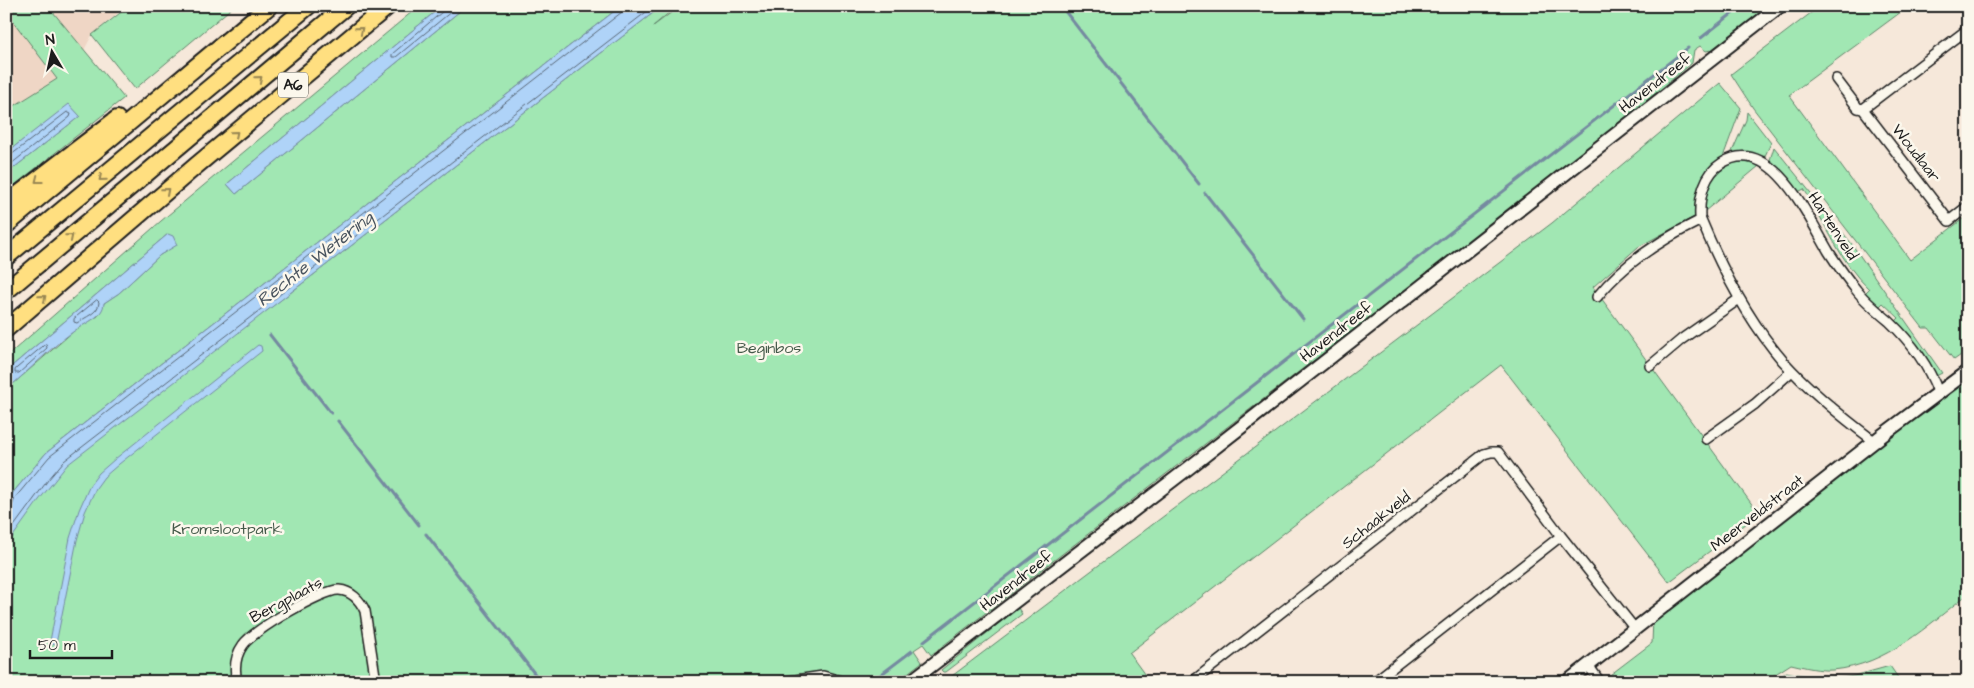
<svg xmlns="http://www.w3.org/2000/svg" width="1974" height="688" viewBox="0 0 1974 688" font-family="'Architects Daughter',sans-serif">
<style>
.built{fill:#efd6c5}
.green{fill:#a1e7b3;stroke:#5e8268}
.water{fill:#afd3f8;stroke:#748aa0}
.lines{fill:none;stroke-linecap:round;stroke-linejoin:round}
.shore{stroke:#576574;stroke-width:1}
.stream{stroke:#748aa0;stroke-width:3}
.street-casing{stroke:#1c1c1c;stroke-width:12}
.secondary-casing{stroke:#1c1c1c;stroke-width:16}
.highway-casing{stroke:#1c1c1c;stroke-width:20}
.street{stroke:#fbf7ec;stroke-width:9}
.secondary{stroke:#fbf7ec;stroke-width:12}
.highway{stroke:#ffdf80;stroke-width:16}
.oneway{stroke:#998753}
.labels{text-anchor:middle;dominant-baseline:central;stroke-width:5;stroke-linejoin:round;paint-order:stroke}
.shield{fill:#fbf7ec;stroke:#5f5e5a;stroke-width:1}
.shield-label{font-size:15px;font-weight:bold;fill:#1c1c1c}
.street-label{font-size:16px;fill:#1c1c1c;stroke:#fbf7ec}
.park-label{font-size:16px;fill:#445949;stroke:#fbf7ec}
.water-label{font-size:18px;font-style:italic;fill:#48535e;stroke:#fbf7ec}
</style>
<rect width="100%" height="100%" fill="#f6e8da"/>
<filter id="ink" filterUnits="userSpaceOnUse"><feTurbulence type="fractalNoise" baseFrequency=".02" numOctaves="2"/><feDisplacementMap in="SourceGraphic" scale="10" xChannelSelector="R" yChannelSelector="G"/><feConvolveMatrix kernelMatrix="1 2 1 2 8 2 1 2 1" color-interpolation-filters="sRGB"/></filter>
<g filter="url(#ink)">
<!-- built -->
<path class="built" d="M6,6H126L92,35L64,89L6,116Z"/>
<!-- green -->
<path class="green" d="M6,6H48L124,98L6,192V174L80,116L69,105L6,153V111L57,79L6,12Z
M129,6H234L135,89L92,35Z
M419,6H442L227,184L236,194L466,6H621L46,453L11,495L6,511V390L75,330L98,316L104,303L119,293L160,255L176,245L168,234L6,371V357L161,221Z
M662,6H677L652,27L680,6H1768L1711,50L1706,51L1700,46L1694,50L1692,63L1596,143L931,655L923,644L914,650L922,662L896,682H6V527L28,488L290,293Z
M1820,6H1909L1789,95L1910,260L1968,215V350L1954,360L1929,328H1923L1753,108L1731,74Z
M1720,83L1741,108L1723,157L1709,171L1700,183L1696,216L1638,247L1593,287L1759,514L1669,582L1501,365L1129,653L1150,682H944L1552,223Z
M1747,112L1771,143L1764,158L1754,154H1731L1746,120Z
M1774,147L1851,243L1942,373L1936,376L1913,339L1896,321L1899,318L1883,303L1880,306L1865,293L1869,289C1840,262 1825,222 1804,189L1798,192L1770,160Z
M1739,161L1757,164L1759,166L1705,211C1698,187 1718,169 1739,161Z
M1968,375V594C1927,626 1887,665 1833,670C1820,671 1804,667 1791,664L1763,682H1608L1606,678L1652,643L1653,619Z
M1018,608L1022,614L946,672H943L941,670Z
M1890,666L1901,682H1775L1786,672L1829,680L1854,676Z"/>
<!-- water -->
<path class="water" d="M442,6H466L236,194L227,184Z
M621,6H662L67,465L39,500L6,546V511L11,495L46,453Z
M69,104L80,116L6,174V153Z
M168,234L173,236L177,245L160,255L119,293L104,303C103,317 87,322 77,329C52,346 30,370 6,390V371Z
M258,345L261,346L262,351L119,464L104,477L96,488L85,512L77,540L56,644L51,645L50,641L70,538L79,510L90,485L99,473L115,459Z"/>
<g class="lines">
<!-- shore -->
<path class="shore" d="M444,6L442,12L392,54V57H396L458,6
M6,156L11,155L67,112L71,114L70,117L6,168
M97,300L99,302C99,313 85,317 77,323L74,322V319Z
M46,344L47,348L19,373H15V370Z
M6,508L12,506L15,498L49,457L622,12L624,6
M6,537L48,480L64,461L654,6"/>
<!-- stream -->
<path class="stream" d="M1061,6L1199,184
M1701,38L1742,6
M1205,193L1303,319
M270,335L331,413
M338,421L419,525
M426,534L541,682
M924,641L1688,48
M871,682L912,651"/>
<!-- street casing -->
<g class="street-casing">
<path id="street" d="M1968,29L1863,109L1949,221L1968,206
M1836,79L1858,108L1863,109
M1597,297C1624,263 1662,239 1701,220
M1650,366L1682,339L1739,299
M1706,439L1755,404L1792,371
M1874,441C1842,417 1810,391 1783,361C1747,319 1721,268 1700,217C1699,197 1704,174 1722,163C1772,132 1810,221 1829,252C1838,266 1848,280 1858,292C1867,303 1878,312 1889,321C1910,341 1928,364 1938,392
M1588,665L1600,682
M237,682C234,669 235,656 243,645C252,631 323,589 339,590C351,591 360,600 365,611L376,682
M782,682L823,676L844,682
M1192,682L1484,454L1491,452H1498L1561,536L1635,629
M1374,682L1561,536"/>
</g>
<!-- secondary casing -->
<g class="secondary-casing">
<path id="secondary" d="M910,682L1190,467L1780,6
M1567,682L1880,437L1968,371"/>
</g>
<!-- highway casing -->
<g class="highway-casing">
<path id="highway" d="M6,204L117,119
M6,225L269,6
M6,257L308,6
M6,291L346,6
M6,329L197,165L388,6"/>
</g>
<!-- street -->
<use href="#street" class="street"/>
<!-- secondary -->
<use href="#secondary" class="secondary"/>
<!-- highway -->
<use href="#highway" class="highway"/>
</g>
<!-- one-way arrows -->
<defs><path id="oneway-chevron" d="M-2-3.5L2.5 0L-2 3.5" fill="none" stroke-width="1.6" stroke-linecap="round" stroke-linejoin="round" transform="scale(1.25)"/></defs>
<g class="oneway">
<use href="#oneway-chevron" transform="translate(360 30) rotate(-40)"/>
<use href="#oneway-chevron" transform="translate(259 79) rotate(-40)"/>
<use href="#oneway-chevron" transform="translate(235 134) rotate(-40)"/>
<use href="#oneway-chevron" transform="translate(102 178) rotate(140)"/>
<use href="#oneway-chevron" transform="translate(38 180) rotate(142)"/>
<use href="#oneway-chevron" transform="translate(166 191) rotate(-41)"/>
<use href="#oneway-chevron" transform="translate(70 237) rotate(-40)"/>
<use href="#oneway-chevron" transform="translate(43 298) rotate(-41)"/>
</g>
</g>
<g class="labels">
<!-- shield labels -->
<rect class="shield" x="278" y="72.5" width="30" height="25" rx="4"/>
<g class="shield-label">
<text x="293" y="85">A6</text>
</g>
<!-- street labels -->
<g class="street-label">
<text transform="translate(1655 83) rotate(-38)">Havendreef</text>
<text transform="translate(1916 153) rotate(52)">Woudlaar</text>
<text transform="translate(1833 226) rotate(57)">Hartenveld</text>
<text transform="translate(1336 332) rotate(-38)">Havendreef</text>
<text transform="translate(1757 513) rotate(-38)">Meerveldstraat</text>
<text transform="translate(1376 520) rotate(-38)">Schaakveld</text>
<text transform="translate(1016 581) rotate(-38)">Havendreef</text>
<text transform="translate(286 600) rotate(-28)">Bergplaats</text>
</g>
<!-- park labels -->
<g class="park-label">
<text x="769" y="348">Beginbos</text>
<text x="227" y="529">Kromslootpark</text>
</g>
<!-- water labels -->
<g class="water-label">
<text transform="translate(315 259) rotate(-38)">Rechte Wetering</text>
</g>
</g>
<!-- margin -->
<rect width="1974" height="688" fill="none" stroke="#fbf7ec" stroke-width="25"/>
<rect x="12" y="12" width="1949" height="663" fill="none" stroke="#1c1c1c" stroke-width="2" filter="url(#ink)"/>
<!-- north arrow -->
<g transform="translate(52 52) rotate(351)" stroke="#fbf7ec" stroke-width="4" paint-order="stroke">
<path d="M0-4L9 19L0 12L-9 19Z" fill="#1c1c1c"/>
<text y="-8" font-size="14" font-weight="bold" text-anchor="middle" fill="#1c1c1c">N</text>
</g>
<!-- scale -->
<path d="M30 650v8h82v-8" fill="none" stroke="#1c1c1c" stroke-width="2.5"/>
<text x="38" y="650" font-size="15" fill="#1c1c1c" stroke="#fbf7ec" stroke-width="4" paint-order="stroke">50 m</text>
</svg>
